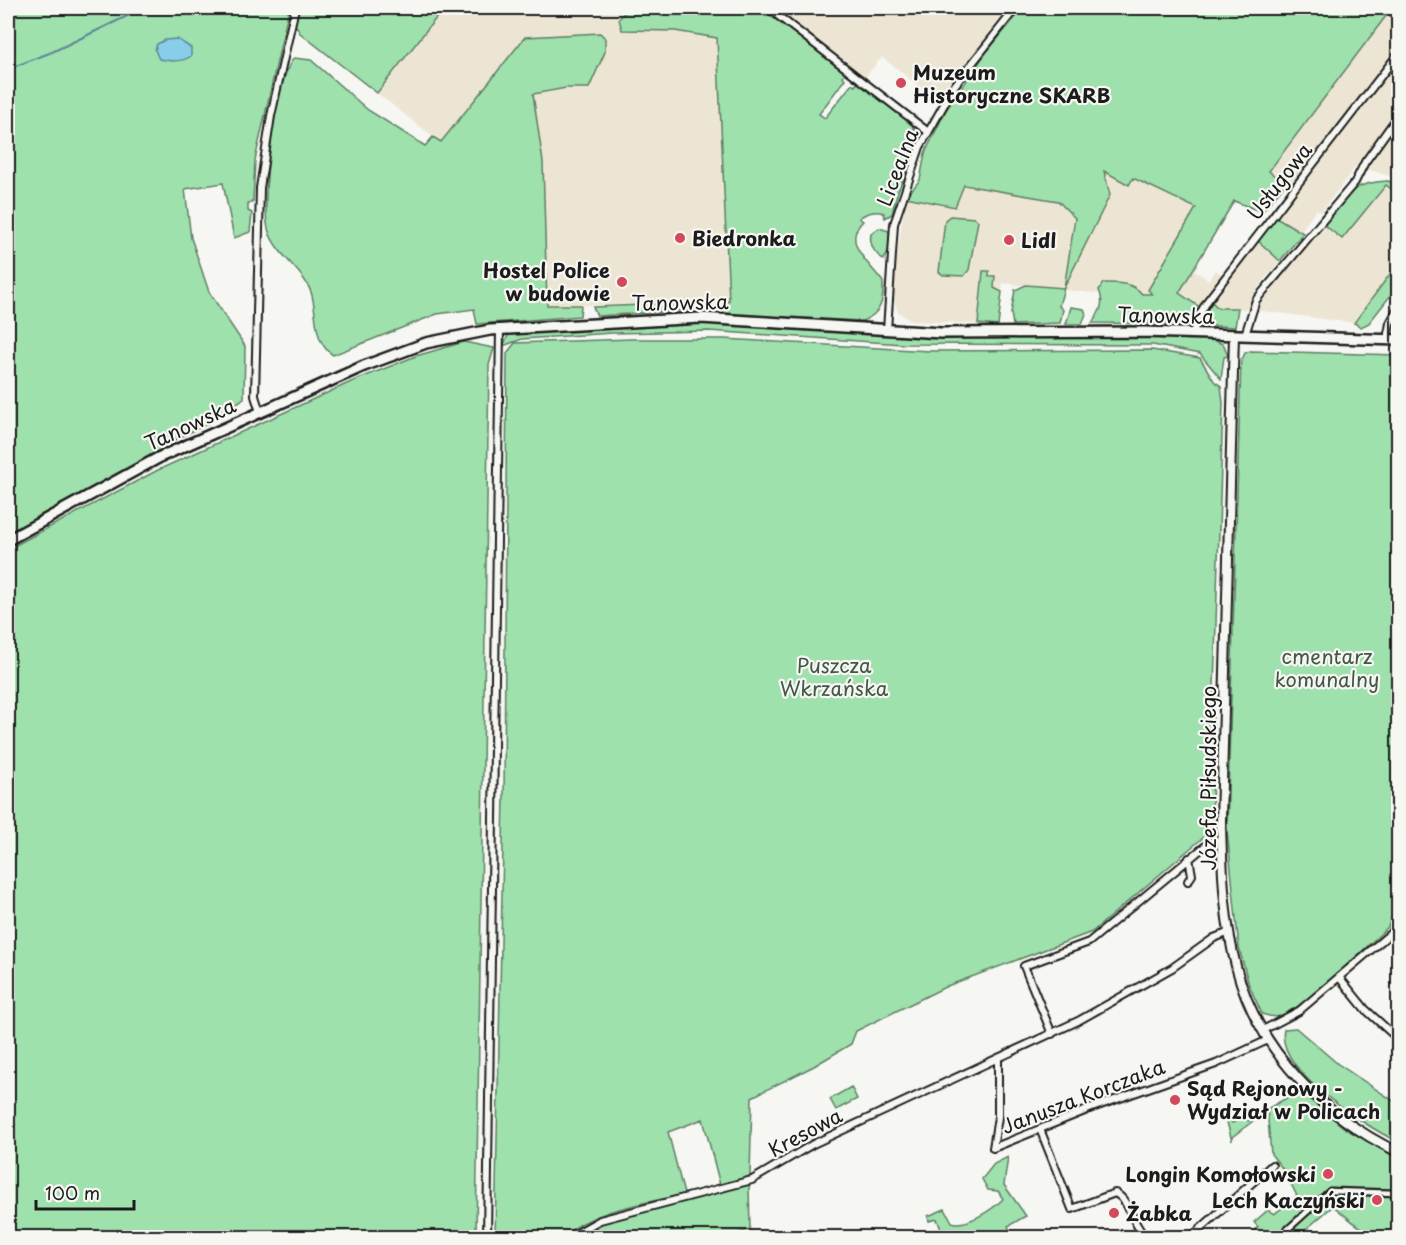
<svg xmlns="http://www.w3.org/2000/svg" width="1406" height="1245" viewBox="0 0 1406 1245" font-family="'Playpen Sans',sans-serif">
<style>
.built{fill:#ede5d4}
.green{fill:#9ee1ac;stroke:#5d7e64;stroke-width:1.5}
.water{fill:#88cee9;stroke:#5d8797;stroke-width:1.5}
.lines{fill:none;stroke-linecap:round;stroke-linejoin:round}
.stream{stroke:#5d8797;stroke-width:2}
.pedestrian-casing{stroke:#1c1c1c;stroke-width:9}
.minor-casing{stroke:#1c1c1c;stroke-width:10}
.tertiary-casing{stroke:#1c1c1c;stroke-width:12}
.secondary-casing{stroke:#1c1c1c;stroke-width:14}
.pedestrian{stroke:#f6f6f2;stroke-width:4.5}
.minor{stroke:#f6f6f2;stroke-width:6}
.tertiary{stroke:#f6f6f2;stroke-width:8}
.secondary{stroke:#f6f6f2;stroke-width:9}
.poi-dot{fill:#d1495b;stroke:#f6f6f2;stroke-width:2}
.labels{text-anchor:middle;dominant-baseline:central;stroke-width:4.5;stroke-linejoin:round;paint-order:stroke}
.poi-label{font-size:20px;font-weight:bold;fill:#1c1c1c;stroke:#f6f6f2;text-anchor:start}
.street-label{font-size:20px;fill:#1c1c1c;stroke:#f6f6f2}
.park-label{font-size:20px;fill:#435747;stroke:#f6f6f2}
</style>
<rect width="100%" height="100%" fill="#f6f6f2"/>
<filter id="ink" filterUnits="userSpaceOnUse"><feTurbulence type="fractalNoise" baseFrequency=".0167" numOctaves="2"/><feDisplacementMap in="SourceGraphic" scale="12" xChannelSelector="R" yChannelSelector="G"/><feConvolveMatrix kernelMatrix="1 2 1 2 8 2 1 2 1" color-interpolation-filters="sRGB"/></filter>
<g filter="url(#ink)">
<!-- built -->
<path class="built" d="M444,8H628L619,19L717,38L729,302L547,306L543,162L533,94L514,50L441,143L377,93Z
M764,8H1008L938,101L882,57L861,82Z
M1390,12L1398,17V46L1291,188L1269,171Z
M1398,61V112L1321,212L1316,210L1300,232L1276,217Z
M1398,124V179L1365,168Z
M1103,170L1134,176L1196,208L1148,299L1003,283L1002,290L981,289L978,324L912,321L898,312L894,300L895,267L906,197L955,207L964,185L1058,201L1075,218L1065,285L1110,195Z
M1386,185L1398,194V263L1354,323L1255,310L1322,223L1342,239Z
M1257,240L1280,261L1257,289L1247,309L1218,308L1212,302Z
M1194,270L1208,280L1216,270L1224,276L1201,308L1179,293Z"/>
<!-- green -->
<path class="green" d="M8,8H289L255,160L253,201L248,204V211L252,213L250,232L234,238L223,183L185,189L191,238L209,292L245,346L244,398L207,424L164,445L165,449L8,534Z
M299,8H444L377,93L300,33L295,24Z
M628,8H764L847,71L843,76L845,79L819,114L825,118L852,84L855,86L859,81L907,116L918,136L917,146L898,191L892,214L885,218L884,213C875,210 866,213 859,218L863,221C840,243 871,264 883,282C884,301 881,314 862,321L717,314V304L729,301L717,38L675,31L622,30L619,19Z
M1023,8H1398V17L1389,12L1269,171L1285,184L1262,212L1234,201L1179,293L1201,308L1191,322L1187,320L1185,324L1092,323C1100,312 1105,304 1099,290L1103,283C1116,283 1133,282 1142,294H1152L1148,290L1196,208L1133,178L1129,185L1104,171L1110,195L1064,288L1059,306L1063,310L1060,323L1013,325L1011,313L1015,290L1026,285L1064,288L1075,218L1058,201L964,185L955,207L906,197L920,180L925,153L946,110L985,54Z
M600,33L605,38V52L589,88H566L533,94L543,162L547,305H581L580,316L477,324L474,309L437,314L333,355C312,342 318,313 311,292C303,270 277,255 269,232C259,204 275,80 294,58L311,60L368,110L425,146L433,137L441,142L525,37Z
M1388,181L1398,185V194L1386,185L1342,239L1322,223C1347,197 1350,182 1388,181Z
M950,216L975,218L978,221L969,270L964,276L943,275L939,272L945,220Z
M1276,217L1303,233L1280,261L1257,240Z
M879,228L889,231V249L884,260C875,254 869,245 871,234Z
M1398,263V286L1369,323L1361,327L1354,323Z
M983,271H989V276H995L994,288L1002,292L998,326L978,324Z
M1212,302L1218,308H1238L1235,327L1200,325L1201,317Z
M693,303L692,310L597,316L593,307Z
M1071,307L1084,309L1086,314L1082,324H1066Z
M679,321L1210,338L1224,345L1228,356L1224,357L1221,379L1200,354L1153,345L903,344L709,331L612,333L522,339L503,346L510,332Z
M632,339H724L929,351L1152,350L1200,358L1214,381L1221,386L1223,403L1213,718L1212,830L1092,932L947,986L856,1031L851,1044L814,1066L752,1097L750,1176L720,1185L703,1119L668,1132L684,1194C643,1204 594,1209 562,1237H495L504,796L507,353L515,343Z
M464,342L494,348L489,365L476,1237H8V549L158,470L351,382L416,356Z
M1250,351L1398,355V909L1393,913L1388,927C1367,946 1304,1008 1281,1016C1274,1018 1269,1016 1262,1014L1249,985L1239,948L1227,830L1241,362L1245,353Z
M1296,1028L1338,1064L1398,1104V1142C1366,1126 1275,1071 1284,1029Z
M851,1087L857,1099L836,1110L830,1099Z
M1299,1091L1346,1129L1398,1157V1232C1373,1245 1353,1221 1333,1206L1297,1237H1259L1252,1232L1258,1227L1254,1222L1268,1210L1274,1214L1297,1196L1285,1172L1271,1154L1267,1109Z
M1260,1111L1261,1115L1232,1137V1141L1227,1122L1230,1119L1232,1123L1246,1117L1248,1121L1251,1119L1250,1115Z
M1008,1157L1004,1185L1026,1216L1008,1226L1013,1237H944L937,1219L929,1221L928,1216L945,1209L952,1222C967,1227 993,1209 1003,1199L998,1191L988,1190L982,1179L994,1164Z
M749,1184L750,1230L717,1238H574L602,1223Z"/>
<!-- water -->
<path class="water" d="M177,39L191,48V56C181,63 170,61 159,59L155,50L157,44L165,40Z"/>
<g class="lines">
<!-- stream -->
<path class="stream" d="M8,69L52,52L144,8"/>
<!-- pedestrian casing -->
<g class="pedestrian-casing">
<path id="pedestrian" d="M1278,1238L1330,1191L1398,1193"/>
</g>
<!-- minor casing -->
<g class="minor-casing">
<path id="minor" d="M768,8L927,131
M887,330L894,224L920,147L955,85L1016,8
M1193,333L1198,317L1208,300L1398,54
M1245,335L1256,300L1355,182L1365,162L1398,116
M1387,340L1390,323L1398,308
M260,412L255,396L260,188L271,116L295,8
M1188,881L1192,875L1189,858
M1339,977L1365,1009L1398,1039
M1263,1030L1299,1011L1398,927
M1052,1034L1024,966L1089,942L1210,842L1222,840
M1040,1129L1072,1209L1115,1193C1131,1201 1132,1226 1147,1238
M993,1148L1092,1108L1216,1064L1268,1040
M993,1148L998,1117V1058
M487,1238L500,329
M568,1238L600,1220L752,1180L813,1144L1078,1021L1172,968L1214,938L1230,932
M1190,1238L1272,1165"/>
</g>
<!-- tertiary casing -->
<g class="tertiary-casing">
<path id="tertiary" d="M1234,335L1221,821C1222,870 1224,922 1237,970C1259,1051 1324,1117 1398,1152"/>
</g>
<!-- secondary casing -->
<g class="secondary-casing">
<path id="secondary" d="M8,540L160,457L364,366L426,343L490,330L701,318L941,333L1144,332L1398,340"/>
</g>
<!-- pedestrian -->
<use href="#pedestrian" class="pedestrian"/>
<!-- minor -->
<use href="#minor" class="minor"/>
<!-- tertiary -->
<use href="#tertiary" class="tertiary"/>
<!-- secondary -->
<use href="#secondary" class="secondary"/>
</g>
</g>
<!-- markers -->
<g class="poi-dot">
<circle cx="901" cy="83" r="6"/>
<circle cx="680" cy="238" r="6"/>
<circle cx="1009" cy="240" r="6"/>
<circle cx="622" cy="282" r="6"/>
<circle cx="1175" cy="1100" r="6"/>
<circle cx="1328" cy="1174" r="6"/>
<circle cx="1377" cy="1200" r="6"/>
<circle cx="1114" cy="1213" r="6"/>
</g>
<g class="labels">
<!-- poi labels -->
<g class="poi-label">
<text x="913" y="72">Muzeum<tspan x="913" dy="23">Historyczne SKARB</tspan></text>
<text x="692" y="238">Biedronka</text>
<text x="1021" y="240">Lidl</text>
<text x="610" y="270" text-anchor="end">Hostel Police<tspan x="610" dy="23">w budowie</tspan></text>
<text x="1187" y="1088">Sąd Rejonowy -<tspan x="1187" dy="23">Wydział w Policach</tspan></text>
<text x="1316" y="1174" text-anchor="end">Longin Komołowski</text>
<text x="1365" y="1200" text-anchor="end">Lech Kaczyński</text>
<text x="1126" y="1213">Żabka</text>
</g>
<!-- street labels -->
<g class="street-label">
<text transform="translate(897 167) rotate(-69)">Licealna</text>
<text transform="translate(1279 181) rotate(-52)">Usługowa</text>
<text transform="translate(680 302) rotate(-1)">Tanowska</text>
<text transform="translate(1166 315) rotate(1)">Tanowska</text>
<text transform="translate(190 424) rotate(-25)">Tanowska</text>
<text transform="translate(1208 778) rotate(-90)">Józefa Piłsudskiego</text>
<text transform="translate(1083 1096) rotate(-21)">Janusza Korczaka</text>
<text transform="translate(805 1132) rotate(-28)">Kresowa</text>
</g>
<!-- park labels -->
<g class="park-label">
<text x="1327" y="656">cmentarz<tspan x="1327" dy="23">komunalny</tspan></text>
<text x="834" y="665">Puszcza<tspan x="834" dy="23">Wkrzańska</tspan></text>
</g>
</g>
<!-- margin -->
<rect width="1406" height="1245" fill="none" stroke="#f6f6f2" stroke-width="30"/>
<rect x="15" y="15" width="1376" height="1215" fill="none" stroke="#1c1c1c" stroke-width="2" filter="url(#ink)"/>
<!-- scale -->
<path d="M36 1200v9h98v-9" fill="none" stroke="#1c1c1c" stroke-width="3"/>
<text x="45" y="1200" font-size="18" fill="#1c1c1c" stroke="#f6f6f2" stroke-width="4.5" paint-order="stroke">100 m</text>
</svg>
